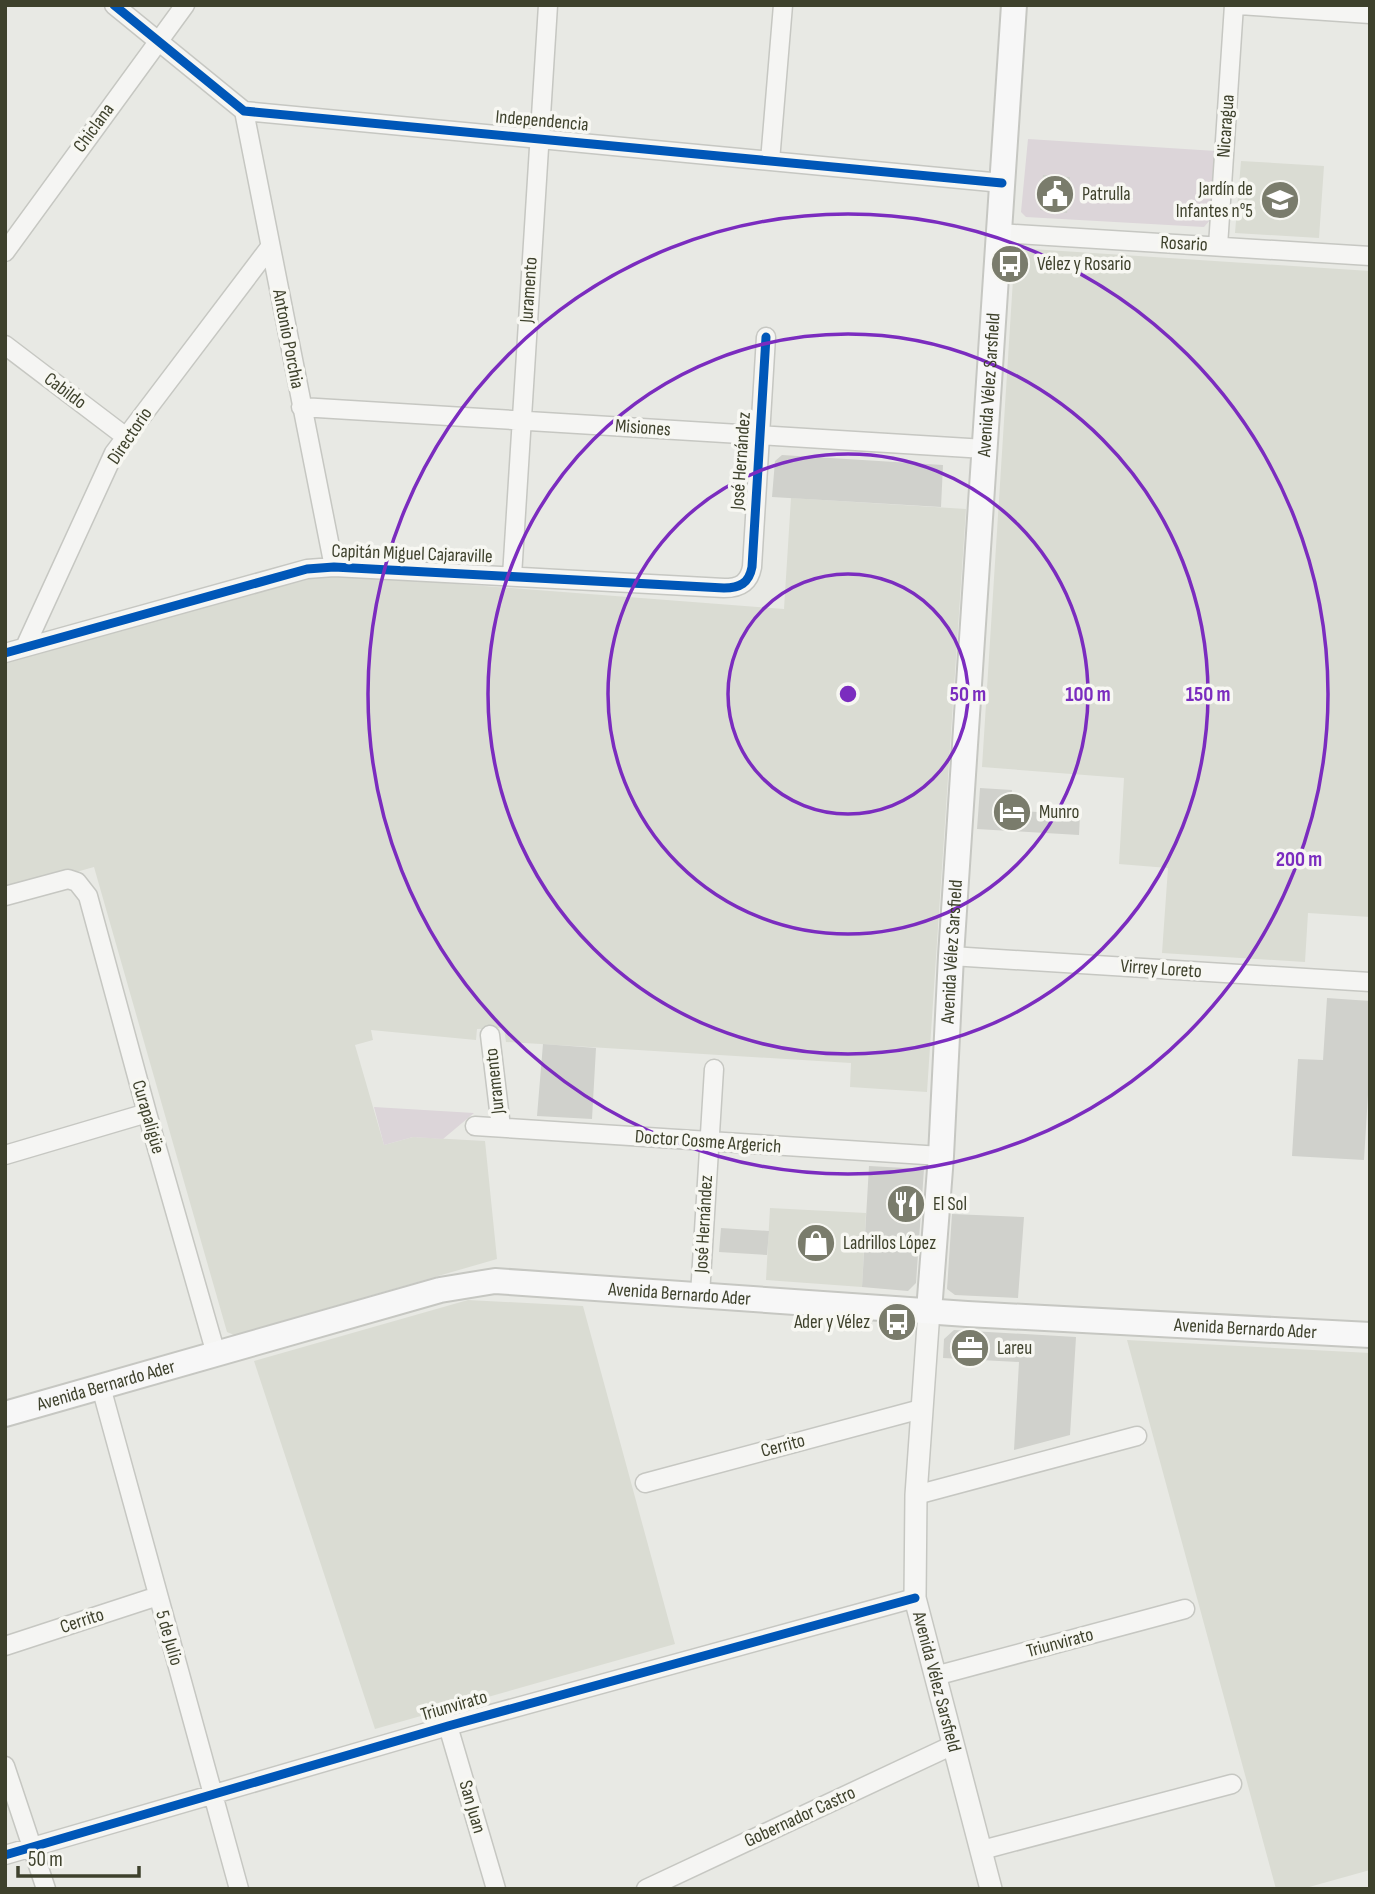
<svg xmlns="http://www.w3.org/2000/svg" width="1375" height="1894" viewBox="0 0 1375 1894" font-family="'Sofia Sans Condensed',sans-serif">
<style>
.built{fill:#dadcd3}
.green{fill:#dcd5d9}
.building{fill:#d0d1cc}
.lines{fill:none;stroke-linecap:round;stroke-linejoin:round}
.minor-casing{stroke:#c6c7c2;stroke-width:21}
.tertiary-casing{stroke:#c6c7c2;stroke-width:24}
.secondary-casing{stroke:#c6c7c2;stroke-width:28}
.minor{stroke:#f5f5f3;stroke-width:18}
.tertiary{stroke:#f5f5f3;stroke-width:21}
.secondary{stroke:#f7f7f7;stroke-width:24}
.cycleway-casing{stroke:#f7f7f2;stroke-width:13}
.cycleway{stroke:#0057b8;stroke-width:9}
.ring{fill:none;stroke:#7b2cbf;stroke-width:3.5}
.labels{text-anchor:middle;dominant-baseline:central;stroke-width:7;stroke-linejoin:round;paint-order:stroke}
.street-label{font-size:19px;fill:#3e412c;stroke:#f7f7f2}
.poi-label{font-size:19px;fill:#3e412c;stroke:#f7f7f2;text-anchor:start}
.centre{fill:#7b2cbf;stroke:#f7f7f2;stroke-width:3.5}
.ring-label{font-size:21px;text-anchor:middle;font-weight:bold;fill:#7b2cbf;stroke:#f7f7f2;stroke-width:7;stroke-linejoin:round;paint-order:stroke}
</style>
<rect width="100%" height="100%" fill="#e8e9e4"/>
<!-- built -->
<path class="built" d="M1241,161L1324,166L1319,238L1235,233Z
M1015,248L1370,271V917L1308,913L1305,962L1162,953L1168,868L1119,864L1124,778L982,767Z
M791,498L966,509L927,1092L850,1087L851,1063L506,1042L504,1028L477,1029L476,1040L371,1030L373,1040L355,1045L384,1145L413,1137L485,1141L497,1259L234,1335L227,1332L94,867L5,892V658L328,566V574L784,609Z
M770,1208L866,1213L862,1287L766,1280Z
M468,1300L583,1306L675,1644L375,1729L254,1361Z
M1127,1340L1370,1353V1870L1302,1889H1276Z"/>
<!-- green -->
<path class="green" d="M1028,139L1216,151L1211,219L1204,227L1026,217L1021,212Z
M374,1107L474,1113L443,1139L413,1137L384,1145Z"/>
<!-- building -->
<path class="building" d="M1043,175L1070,177L1067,213L1040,210Z
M782,455L943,465L941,507L772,497L775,461Z
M980,788L1012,790L1010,810L1080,815L1079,835L977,829Z
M1327,998L1370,1001V1062L1364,1160L1292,1156L1298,1059L1323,1060Z
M543,1044L596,1048L592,1119L537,1116Z
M869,1166L924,1169L916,1283L908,1291L862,1287Z
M952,1214L1024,1217L1018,1298L955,1295L947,1289Z
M721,1228L769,1231L767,1255L719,1252Z
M954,1330L1076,1337L1070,1435L1014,1450L1019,1362L943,1358L944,1339Z"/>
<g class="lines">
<!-- minor casing -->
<g class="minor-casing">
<path id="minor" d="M114,5L244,111L1002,183
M1239,5L1370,14
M244,111L334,567
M770,161L783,5
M999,233L1370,256
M1218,246L1234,5
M5,252L185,5
M5,345L126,437
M301,407L985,449
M512,576L548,5
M25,647L114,453L270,247
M5,653L307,569L334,567L724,588C740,588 749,583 752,567L766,337
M5,896L68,879L77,882L88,896L147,1113L216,1354
M951,956L1370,982
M490,1035L501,1127
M475,1126L941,1156
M5,1155L147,1113
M700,1295L714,1069
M101,1387L239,1889
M645,1483L921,1409
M916,1495L1137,1436
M5,1646L158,1596
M935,1676L1185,1609
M448,1726L496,1889
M5,1766L46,1889
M982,1850L1232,1784
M5,1855L448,1726L915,1598
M646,1889L953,1745"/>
</g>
<!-- tertiary casing -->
<g class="tertiary-casing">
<g id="tertiary">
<path id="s1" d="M929,1311L916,1495L915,1598L991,1889"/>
</g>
</g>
<!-- secondary casing -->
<g class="secondary-casing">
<g id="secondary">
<path id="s2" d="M929,1311L941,1156L951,956L1014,5"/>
<path id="s3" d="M5,1414L440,1290L495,1281L967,1314L1370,1335"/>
</g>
</g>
<!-- minor -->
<use href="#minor" class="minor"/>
<!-- tertiary -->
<use href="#tertiary" class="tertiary"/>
<!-- secondary -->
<use href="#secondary" class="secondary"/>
<!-- cycleway casing -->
<g class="cycleway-casing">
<path id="cycleway" d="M114,5L244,111L1002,183
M5,653L307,569L334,567L724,588C740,588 749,583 752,567L766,337
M5,1855L448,1726L915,1598"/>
</g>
<!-- cycleway -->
<use href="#cycleway" class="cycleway"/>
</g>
<!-- distance rings -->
<g class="ring">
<circle cx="848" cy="694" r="120"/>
<circle cx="848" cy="694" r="240"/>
<circle cx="848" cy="694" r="360"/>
<circle cx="848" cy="694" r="480"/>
</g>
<!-- icons -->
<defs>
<g id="civic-disc" transform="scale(2.0125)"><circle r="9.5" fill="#7a7c6c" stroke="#f7f7f2"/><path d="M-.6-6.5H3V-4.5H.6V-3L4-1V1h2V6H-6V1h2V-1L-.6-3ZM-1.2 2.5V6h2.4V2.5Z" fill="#fff"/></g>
<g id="school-disc" transform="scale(2.0125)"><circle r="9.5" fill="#7a7c6c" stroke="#f7f7f2"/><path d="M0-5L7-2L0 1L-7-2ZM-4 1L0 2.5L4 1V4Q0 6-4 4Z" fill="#fff"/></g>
<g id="bus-disc" transform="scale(2.0125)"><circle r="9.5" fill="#7a7c6c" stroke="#f7f7f2"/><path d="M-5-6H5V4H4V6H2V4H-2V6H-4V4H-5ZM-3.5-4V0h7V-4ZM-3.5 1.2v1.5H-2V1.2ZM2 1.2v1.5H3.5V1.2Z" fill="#fff"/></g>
<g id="hotel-disc" transform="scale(2.0125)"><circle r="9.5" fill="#7a7c6c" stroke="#f7f7f2"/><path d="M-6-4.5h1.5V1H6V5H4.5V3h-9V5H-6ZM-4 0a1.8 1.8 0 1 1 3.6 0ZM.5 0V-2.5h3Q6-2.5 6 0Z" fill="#fff"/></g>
<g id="restaurant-disc" transform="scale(2.0125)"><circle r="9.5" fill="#7a7c6c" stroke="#f7f7f2"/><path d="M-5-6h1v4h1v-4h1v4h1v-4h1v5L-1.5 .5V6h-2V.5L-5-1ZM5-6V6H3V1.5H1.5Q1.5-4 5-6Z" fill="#fff"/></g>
<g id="shop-disc" transform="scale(2.0125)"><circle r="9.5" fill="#7a7c6c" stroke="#f7f7f2"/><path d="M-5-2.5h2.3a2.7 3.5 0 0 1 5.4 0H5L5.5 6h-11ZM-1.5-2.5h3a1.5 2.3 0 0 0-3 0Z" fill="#fff"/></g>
<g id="office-disc" transform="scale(2.0125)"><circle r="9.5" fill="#7a7c6c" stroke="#f7f7f2"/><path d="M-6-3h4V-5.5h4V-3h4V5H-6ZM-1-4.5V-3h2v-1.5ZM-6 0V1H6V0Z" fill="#fff"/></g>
</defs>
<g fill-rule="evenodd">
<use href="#civic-disc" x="1055" y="194"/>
<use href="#school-disc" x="1280" y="200"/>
<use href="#bus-disc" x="1010" y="264"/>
<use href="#hotel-disc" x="1012" y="812"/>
<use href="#restaurant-disc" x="906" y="1204"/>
<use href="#shop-disc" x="816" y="1243"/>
<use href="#bus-disc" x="897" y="1322"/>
<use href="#office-disc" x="970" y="1348"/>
</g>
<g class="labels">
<!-- street labels -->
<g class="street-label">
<text transform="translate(542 121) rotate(5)">Independencia</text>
<text transform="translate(1226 126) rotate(-86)">Nicaragua</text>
<text transform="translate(94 128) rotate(-54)">Chiclana</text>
<text transform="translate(1184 244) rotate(3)">Rosario</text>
<text transform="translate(529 290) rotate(-86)">Juramento</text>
<text transform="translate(288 339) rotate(79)">Antonio Porchia</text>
<text stroke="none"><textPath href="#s2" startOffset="928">Avenida Vélez Sarsfield</textPath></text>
<text transform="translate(65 391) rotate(37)">Cabildo</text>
<text transform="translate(643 428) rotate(4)">Misiones</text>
<text transform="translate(130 436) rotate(-56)">Directorio</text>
<text transform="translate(741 461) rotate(-86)">José Hernández</text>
<text transform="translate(412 554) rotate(2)">Capitán Miguel Cajaraville</text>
<text stroke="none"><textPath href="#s2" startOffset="360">Avenida Vélez Sarsfield</textPath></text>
<text transform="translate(1161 969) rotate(4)">Virrey Loreto</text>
<text transform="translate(495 1081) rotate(-96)">Juramento</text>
<text transform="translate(148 1117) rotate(74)">Curapaligüe</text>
<text transform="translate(708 1142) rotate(4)">Doctor Cosme Argerich</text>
<text transform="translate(704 1224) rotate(-87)">José Hernández</text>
<text stroke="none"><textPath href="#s3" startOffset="693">Avenida Bernardo Ader</textPath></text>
<text stroke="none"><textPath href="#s3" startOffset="1260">Avenida Bernardo Ader</textPath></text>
<text stroke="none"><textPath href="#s3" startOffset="105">Avenida Bernardo Ader</textPath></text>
<text transform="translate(783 1446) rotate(-15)">Cerrito</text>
<text transform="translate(82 1621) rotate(-18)">Cerrito</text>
<text transform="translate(169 1638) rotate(74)">5 de Julio</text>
<text transform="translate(1060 1643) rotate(-15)">Triunvirato</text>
<text stroke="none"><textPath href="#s1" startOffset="374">Avenida Vélez Sarsfield</textPath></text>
<text transform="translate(454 1706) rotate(-16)">Triunvirato</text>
<text transform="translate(472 1807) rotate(74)">San Juan</text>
<text transform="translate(800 1817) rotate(-25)">Gobernador Castro</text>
</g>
<!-- poi labels -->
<g class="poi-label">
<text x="1253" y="189" text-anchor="end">Jardín de<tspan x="1253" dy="22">Infantes n°5</tspan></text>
<text x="1082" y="194">Patrulla</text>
<text x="1037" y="264">Vélez y Rosario</text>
<text x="1039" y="812">Munro</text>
<text x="933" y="1204">El Sol</text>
<text x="843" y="1243">Ladrillos López</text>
<text x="870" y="1322" text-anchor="end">Ader y Vélez</text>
<text x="997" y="1348">Lareu</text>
</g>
</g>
<circle cx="848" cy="694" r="10" class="centre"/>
<g class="ring-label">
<text x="968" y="701">50 m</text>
<text x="1088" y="701">100 m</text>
<text x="1208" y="701">150 m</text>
<text x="1299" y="866">200 m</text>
</g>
<!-- border -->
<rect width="1375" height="1894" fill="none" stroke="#3e412c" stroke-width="14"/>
<!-- scale -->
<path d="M18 1866v10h121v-10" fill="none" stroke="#3e412c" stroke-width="3.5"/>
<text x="28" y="1866" font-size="21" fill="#3e412c" stroke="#f7f7f2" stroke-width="5" paint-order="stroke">50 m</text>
</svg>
